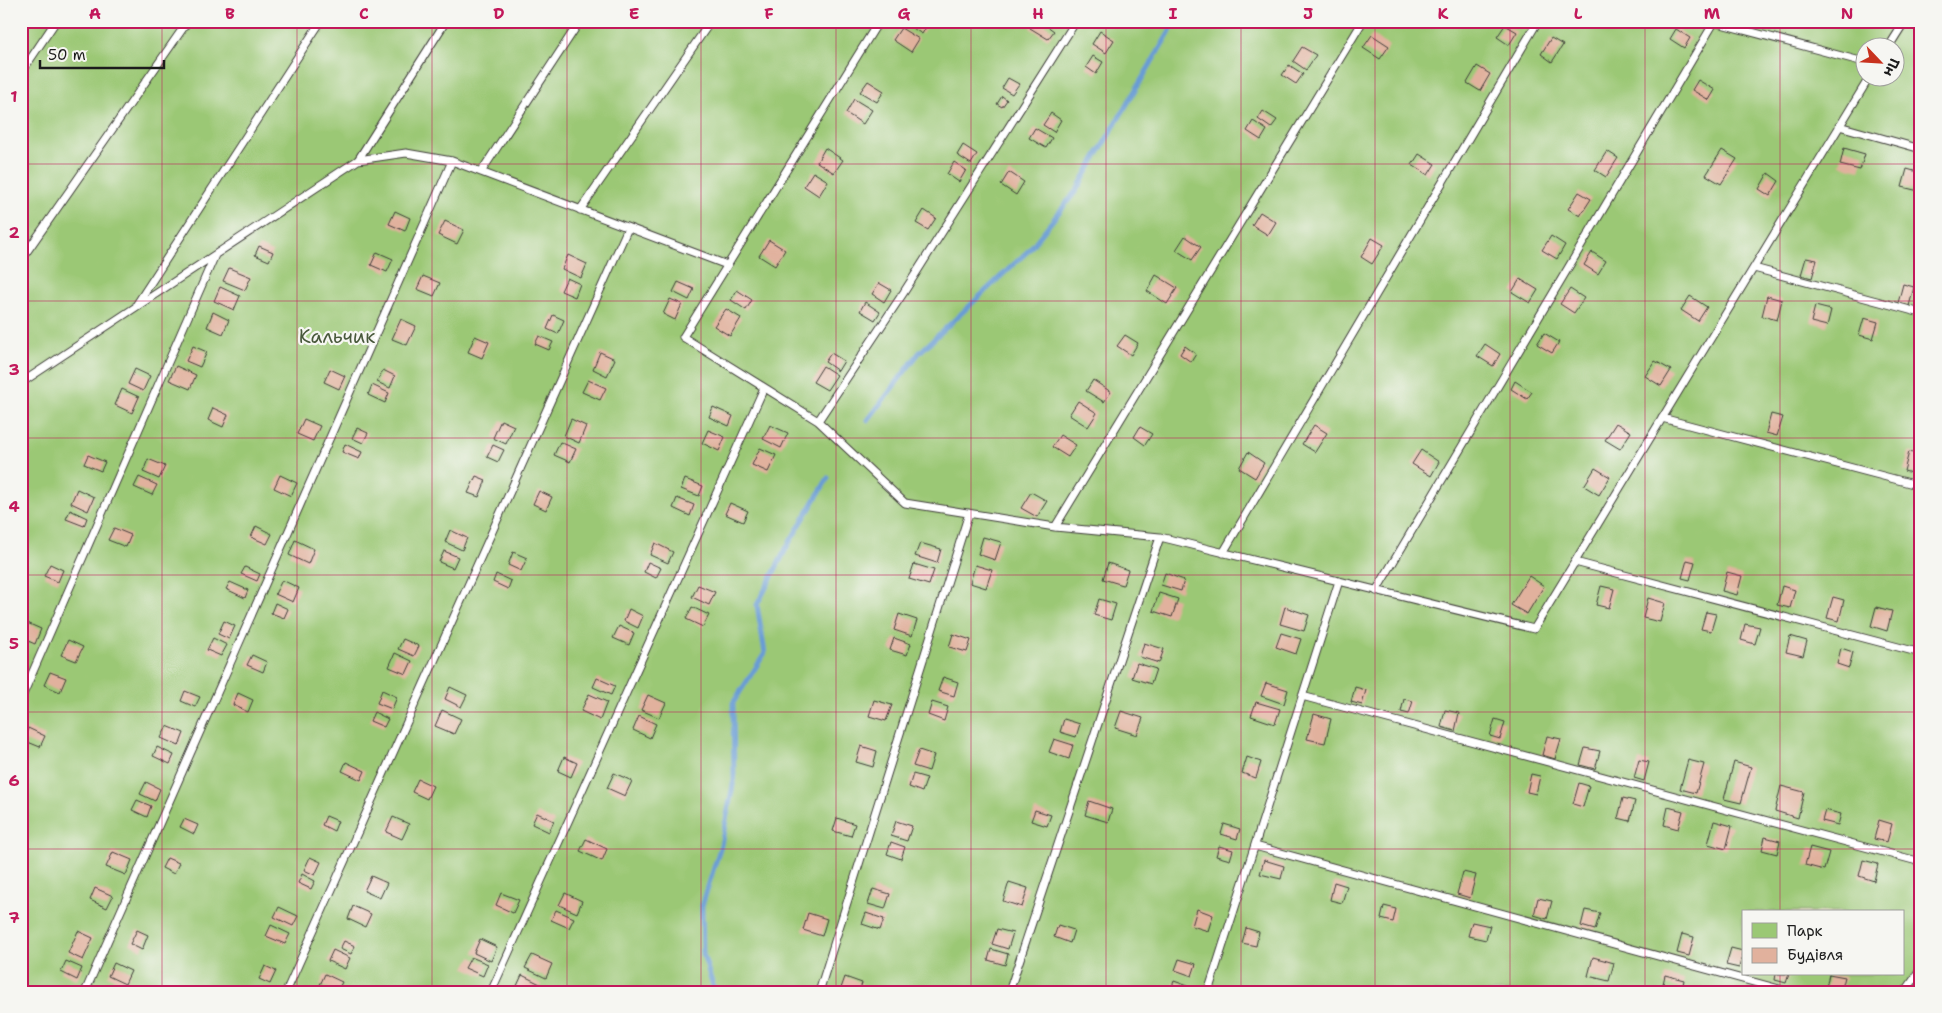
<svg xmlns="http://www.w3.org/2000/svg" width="1942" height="1013" viewBox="0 0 1942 1013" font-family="'Shantell Sans',sans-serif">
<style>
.green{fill:#9bc875;stroke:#5c7248;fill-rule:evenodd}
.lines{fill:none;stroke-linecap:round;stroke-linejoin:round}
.stream{stroke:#699cd4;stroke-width:5}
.building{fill:#e1b19d}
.service-casing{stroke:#3c3a37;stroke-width:9}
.service{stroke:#fff;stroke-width:7}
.grid{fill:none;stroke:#c2185b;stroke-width:1;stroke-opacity:0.55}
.labels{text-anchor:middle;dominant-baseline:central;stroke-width:4.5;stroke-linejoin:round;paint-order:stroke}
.park-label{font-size:19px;fill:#48583b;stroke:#f6f6f2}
.neatline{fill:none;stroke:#c2185b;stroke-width:2}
.grid-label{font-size:16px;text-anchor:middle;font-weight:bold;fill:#c2185b}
</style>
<rect width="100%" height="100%" fill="#f6f6f2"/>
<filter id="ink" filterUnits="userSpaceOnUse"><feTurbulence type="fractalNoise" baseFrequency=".02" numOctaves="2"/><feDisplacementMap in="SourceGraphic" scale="10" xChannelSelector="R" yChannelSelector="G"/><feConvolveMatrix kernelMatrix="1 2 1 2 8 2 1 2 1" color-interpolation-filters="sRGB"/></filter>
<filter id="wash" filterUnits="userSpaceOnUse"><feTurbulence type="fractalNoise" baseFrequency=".0096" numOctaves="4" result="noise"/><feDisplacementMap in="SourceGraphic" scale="20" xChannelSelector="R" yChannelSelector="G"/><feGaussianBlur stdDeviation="1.12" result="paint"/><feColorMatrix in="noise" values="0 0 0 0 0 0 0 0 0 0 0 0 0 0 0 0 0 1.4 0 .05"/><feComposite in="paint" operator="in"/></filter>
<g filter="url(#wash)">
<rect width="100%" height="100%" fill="#f4e6d3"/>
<!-- green -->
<path class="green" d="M21,21H1921V992H21ZM1864,48H1894V78H1864ZM1743,912H1903V974H1743Z"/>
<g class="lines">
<!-- stream -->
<path class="stream" d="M868,420L919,353L1028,251L1076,191L1176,21
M715,992L703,954L702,906L721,845L734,780L733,703L765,653L757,605L788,545L828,478"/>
</g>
<g id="blocks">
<!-- building -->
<path class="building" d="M911,21H923L928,24L922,34L908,25Z
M1035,21H1040L1054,31L1048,39L1030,28Z
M1505,25L1517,32L1509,45L1497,37Z
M901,28L919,39L911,52L893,40Z
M1676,29L1690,38L1684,48L1670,39Z
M1100,31L1114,40L1106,53L1092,44Z
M1372,35L1389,46L1380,59L1363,48Z
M1551,38L1563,45L1552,62L1541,54Z
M1302,47L1316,55L1306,70L1293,61Z
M1093,56L1103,62L1096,74L1086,67Z
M1289,65L1303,74L1296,84L1282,75Z
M1477,66L1490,74L1480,91L1467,83Z
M1008,78L1019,84L1012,94L1002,88Z
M1698,80L1715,90L1709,100L1692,90Z
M868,81L884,91L877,102L860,92Z
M1002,96L1007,100L1002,107L997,104Z
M854,99L872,110L863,124L846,113Z
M1263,111L1277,120L1271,128L1258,119Z
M1051,113L1061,120L1054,132L1043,125Z
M1253,121L1267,130L1261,140L1247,131Z
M1035,128L1052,138L1046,148L1029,138Z
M963,145L977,154L971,164L957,155Z
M825,148L843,160L834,173L817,162Z
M1844,148L1865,154L1860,170L1840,165Z
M1722,150L1737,159L1721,184L1706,175Z
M1607,151L1618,158L1606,177L1595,170Z
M1419,154L1435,164L1428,175L1412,165Z
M954,162L966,170L959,182L947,174Z
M1907,169L1921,173L1919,191L1902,187Z
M813,172L828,181L819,196L804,186Z
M1009,172L1024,182L1016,195L1001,185Z
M1768,173L1779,181L1770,196L1759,189Z
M1579,192L1591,199L1580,216L1568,209Z
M924,210L936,218L928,230L916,223Z
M395,211L410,218L405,231L389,224Z
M1260,212L1276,222L1268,235L1252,225Z
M445,221L464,230L457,244L438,235Z
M1185,236L1201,247L1192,260L1176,250Z
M1551,236L1565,245L1557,259L1542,250Z
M1372,238L1384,245L1372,264L1361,257Z
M769,240L785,250L775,266L759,256Z
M259,246L273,252L269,261L255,255Z
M377,252L393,259L387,272L371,265Z
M1592,252L1606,261L1598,274L1584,265Z
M568,255L587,264L581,278L562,269Z
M1806,258L1817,260L1812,278L1801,275Z
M229,268L251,277L245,290L223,281Z
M1156,275L1177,288L1167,304L1147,291Z
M423,276L440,283L434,296L417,289Z
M567,278L580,284L575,297L561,291Z
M1520,279L1538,290L1530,303L1512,292Z
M678,282L694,289L689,300L673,292Z
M879,283L891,290L884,302L872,294Z
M1903,284L1914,287L1909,306L1898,303Z
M220,287L240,296L234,310L214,301Z
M1570,289L1584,298L1574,313L1560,304Z
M737,290L752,300L746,310L731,300Z
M1690,296L1707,307L1698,321L1681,310Z
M1767,296L1782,300L1777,320L1762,316Z
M670,299L682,304L675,320L663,314Z
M865,302L880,312L875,320L860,311Z
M1815,306L1831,310L1827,326L1811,322Z
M726,309L741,318L730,336L714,326Z
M213,312L229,320L223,334L207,327Z
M553,315L564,320L558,334L547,329Z
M1864,318L1878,322L1873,339L1859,335Z
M401,319L416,326L407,345L392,339Z
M1544,333L1559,342L1552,353L1537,344Z
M1125,335L1138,343L1131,355L1117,346Z
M475,336L489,342L482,358L468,352Z
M539,336L553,342L549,350L535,344Z
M1485,344L1500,354L1493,366L1477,356Z
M193,346L207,352L200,367L186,361Z
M1185,346L1196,354L1191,362L1180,354Z
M600,352L615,359L607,376L593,369Z
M831,353L844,361L838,371L825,362Z
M1655,361L1671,370L1661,386L1645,376Z
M176,366L196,375L190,389L169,380Z
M823,366L837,375L827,390L813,382Z
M135,369L150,376L143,391L128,384Z
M330,369L345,376L339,389L324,382Z
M383,370L395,376L390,388L377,382Z
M588,380L606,388L600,400L582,392Z
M1093,380L1111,392L1104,402L1086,391Z
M1515,381L1532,392L1527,399L1511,389Z
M372,385L389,393L385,403L368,395Z
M122,389L139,397L132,413L115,405Z
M1078,401L1097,413L1088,427L1069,415Z
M713,407L733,416L729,426L709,417Z
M213,408L228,415L223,427L208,420Z
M1771,414L1783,417L1777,436L1766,433Z
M304,419L320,426L313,441L297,434Z
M571,419L586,426L579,443L564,436Z
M501,420L514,426L506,444L493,438Z
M1616,423L1631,432L1620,449L1605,440Z
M770,425L788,433L781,448L763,439Z
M1314,425L1327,433L1315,452L1302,444Z
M1140,427L1152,434L1145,445L1134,437Z
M357,428L368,433L363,443L352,438Z
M708,430L725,437L719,451L702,443Z
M1060,435L1076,445L1068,457L1052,447Z
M560,442L576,449L570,462L554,455Z
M345,444L362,452L359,459L342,452Z
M493,445L504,450L498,462L487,457Z
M760,448L776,455L768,472L752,465Z
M1421,450L1439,462L1431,476L1412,464Z
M1248,452L1264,463L1255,478L1239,468Z
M1909,452L1921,455L1919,475L1904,471Z
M88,455L105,462L101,471L84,464Z
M148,459L165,466L159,479L143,472Z
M1595,468L1610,477L1599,495L1584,486Z
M280,475L297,483L291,496L274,488Z
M476,476L486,480L479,497L468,493Z
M139,477L157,485L152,495L134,487Z
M685,479L703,486L699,496L681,489Z
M77,489L94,497L88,511L71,503Z
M539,491L552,497L546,510L533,504Z
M1031,492L1047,501L1037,517L1021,508Z
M677,498L694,505L690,516L673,508Z
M730,503L748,511L743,522L725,514Z
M70,510L87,518L84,526L66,519Z
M256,526L272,534L267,544L251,537Z
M114,528L131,535L126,547L108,540Z
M450,530L467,538L462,550L445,542Z
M983,537L1001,542L995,560L978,554Z
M295,540L314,549L308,564L289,555Z
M655,543L673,552L668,563L650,555Z
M920,543L941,549L937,563L915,556Z
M444,551L458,557L453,568L439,562Z
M513,552L527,558L521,571L508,565Z
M1687,560L1695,562L1690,580L1682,578Z
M648,562L661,568L656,578L644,572Z
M1108,563L1128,570L1123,585L1103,579Z
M50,564L63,570L58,582L44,576Z
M914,564L934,570L929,585L909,579Z
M975,565L992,570L986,588L970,583Z
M245,567L260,574L257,581L241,574Z
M1727,572L1742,576L1737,595L1722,591Z
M1165,573L1184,580L1181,591L1161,585Z
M496,574L511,581L508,589L493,582Z
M1529,576L1544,586L1527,614L1511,605Z
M282,580L299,588L293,602L275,594Z
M230,582L248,590L245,598L226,589Z
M698,585L715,592L709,605L692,597Z
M1601,586L1614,589L1609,608L1596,605Z
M1782,586L1795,590L1790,608L1777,605Z
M1159,593L1178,599L1172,617L1153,611Z
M1833,597L1844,600L1839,621L1827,618Z
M1648,598L1665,603L1660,622L1643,618Z
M1099,599L1116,604L1111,620L1094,615Z
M275,603L288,609L284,618L271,613Z
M692,607L709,615L703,627L686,619Z
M1285,607L1309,615L1304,631L1280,624Z
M1876,607L1892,611L1887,631L1871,626Z
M629,609L643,616L638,628L624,621Z
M1706,612L1716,614L1711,631L1701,629Z
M899,614L917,620L912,636L894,630Z
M224,621L235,626L229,639L218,634Z
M25,622L41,629L35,644L21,638V631Z
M1745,624L1760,627L1755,644L1741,640Z
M619,626L634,633L629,645L613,638Z
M1281,633L1301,639L1296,654L1276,647Z
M953,634L971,640L967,652L949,647Z
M1790,636L1807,641L1803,656L1786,652Z
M213,638L227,645L221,656L207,650Z
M894,638L911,644L907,655L890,650Z
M403,639L419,646L414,656L398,649Z
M68,640L83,647L76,661L61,655Z
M1144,643L1164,649L1159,663L1140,657Z
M1841,648L1853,652L1849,668L1837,664Z
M395,653L412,661L406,674L389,667Z
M252,655L267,662L263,672L247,665Z
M1137,663L1156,669L1151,684L1132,678Z
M50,672L66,678L60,692L44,685Z
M943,677L958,682L954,696L938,691Z
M597,678L615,686L611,695L593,687Z
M1266,683L1288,690L1284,704L1261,696Z
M450,687L467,695L461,707L445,699Z
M1355,687L1366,690L1362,705L1351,702Z
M382,690L397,697L392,709L377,703Z
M185,691L200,697L195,707L181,701Z
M238,693L253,700L248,712L233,705Z
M589,694L607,702L600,720L581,711Z
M648,695L666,703L659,718L641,710Z
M1404,699L1413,701L1409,714L1401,712Z
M874,700L892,705L886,721L869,716Z
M932,702L948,707L944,721L928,715Z
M1256,702L1280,709L1275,724L1251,716Z
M442,710L461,719L454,734L435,726Z
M1445,710L1459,713L1455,731L1441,727Z
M1121,711L1143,718L1137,735L1115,728Z
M374,712L388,719L384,727L370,721Z
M1314,714L1331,719L1325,743L1307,739Z
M639,716L656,724L650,738L633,730Z
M1064,719L1080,724L1076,737L1060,732Z
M1495,719L1505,722L1500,739L1490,736Z
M167,726L184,733L179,746L161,738Z
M28,728L45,736L40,747L23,740Z
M1547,736L1561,739L1555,759L1542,755Z
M1054,739L1073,745L1069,759L1049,752Z
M861,746L877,751L873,767L856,762Z
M157,747L174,755L170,764L153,756Z
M1585,748L1600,751L1595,769L1580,765Z
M919,750L934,755L929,771L913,766Z
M564,757L577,763L571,777L558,771Z
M1247,757L1261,762L1256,778L1242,773Z
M1639,760L1649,762L1644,781L1634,778Z
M1688,760L1704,764L1696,793L1680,789Z
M346,762L365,771L361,780L342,771Z
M1734,762L1751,767L1741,803L1724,799Z
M614,773L632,781L625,796L607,788Z
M913,774L927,778L922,792L909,787Z
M1531,774L1540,776L1536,794L1527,792Z
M418,779L433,786L427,799L412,792Z
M146,782L160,789L155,801L140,794Z
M1579,783L1589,786L1583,807L1573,804Z
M1781,786L1804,792L1798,818L1775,811Z
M1623,798L1635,801L1630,821L1618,818Z
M137,800L151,806L147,817L132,810Z
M1089,801L1112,809L1108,822L1085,815Z
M1668,807L1683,811L1678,829L1664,825Z
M1035,810L1051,815L1047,826L1031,821Z
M1825,810L1841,814L1838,825L1822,821Z
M537,813L554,821L549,832L532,824Z
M326,816L338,821L334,831L322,825Z
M393,817L409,824L402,839L386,832Z
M837,818L855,824L851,836L833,831Z
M184,819L198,825L194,834L180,827Z
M1879,820L1892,824L1887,842L1874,839Z
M896,821L912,826L907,841L891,836Z
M1714,821L1732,826L1726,849L1708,844Z
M1224,824L1240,829L1237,839L1221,834Z
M1765,837L1780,841L1777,854L1762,850Z
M586,839L607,849L602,861L580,851Z
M891,842L905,847L901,859L887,854Z
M1219,846L1233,850L1230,860L1216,856Z
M1810,847L1829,852L1824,870L1805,865Z
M113,852L132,860L126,875L106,867Z
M310,857L321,862L315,875L304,870Z
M167,858L179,863L174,874L162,868Z
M1264,860L1284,866L1281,879L1260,874Z
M1863,860L1878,864L1874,881L1859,876Z
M1463,872L1476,875L1470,898L1457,894Z
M302,874L315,881L311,889L298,883Z
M371,876L387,883L380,898L364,891Z
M1009,882L1028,888L1022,907L1003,901Z
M1334,882L1347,886L1342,903L1330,900Z
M95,888L113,896L107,908L90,900Z
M873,889L890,894L885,909L868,904Z
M501,893L519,900L513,913L496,905Z
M565,893L582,901L577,913L559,905Z
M1538,898L1552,901L1547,919L1534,915Z
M353,906L371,914L365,927L348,919Z
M1384,906L1396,909L1393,922L1381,919Z
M279,907L298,916L293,926L274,917Z
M1197,909L1213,915L1208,931L1192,926Z
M556,910L574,918L569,928L551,920Z
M1585,910L1600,913L1595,930L1581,926Z
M808,913L827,919L822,936L803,930Z
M866,913L884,919L880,930L862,924Z
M1472,922L1490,926L1486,940L1468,936Z
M271,925L290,934L285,944L266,936Z
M1058,925L1074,930L1070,943L1054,937Z
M1246,928L1259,932L1256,946L1242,943Z
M997,929L1013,933L1008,949L992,944Z
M137,930L148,935L142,950L130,944Z
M78,931L93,938L83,960L68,953Z
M1682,934L1694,937L1689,956L1677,953Z
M480,939L497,947L491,961L474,953Z
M344,941L355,946L351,954L340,949Z
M1731,948L1743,951L1739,968L1726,965Z
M991,949L1008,954L1005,965L988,960Z
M333,950L350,958L345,969L328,961Z
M532,955L552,964L546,978L525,968Z
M471,957L488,964L483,976L465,968Z
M1593,957L1614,963L1609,981L1588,976Z
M1179,959L1196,964L1192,976L1175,970Z
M66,961L82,968L77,980L61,972Z
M114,963L131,971L125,984L108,976Z
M265,966L276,971L270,984L259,979Z
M325,974L342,982L337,992L320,985Z
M1776,974H1789L1786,983L1775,980Z
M1829,974L1845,977L1841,992H1825Z
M522,975L542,985L539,992H524L516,988Z
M1665,975L1684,980L1682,989L1663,984Z
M845,977L862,983L859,992L840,991Z
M1174,981L1188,986L1186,992H1170Z"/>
</g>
</g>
<g filter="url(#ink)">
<use href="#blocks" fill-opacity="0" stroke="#3c3a37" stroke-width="1"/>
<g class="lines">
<!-- service casing -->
<g class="service-casing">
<path id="service" d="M879,21L683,337L818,421L905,503L1055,527L1160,537L1534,629L1869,78
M1710,21L1864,62
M1888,48L1905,21
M21,73L56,21
M1839,126L1921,149
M358,160L406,153L452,161L727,265
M481,172L580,21
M580,210L711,21
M21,260L188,21
M1754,268L1921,313
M137,304L321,21
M21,383L358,160L446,21
M1662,418L1921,486
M818,421L904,292L1076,21
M1055,527L1363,21
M1223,553L1538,21
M1575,562L1921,653
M1376,591L1715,21
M1302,696L1921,862
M21,699L215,255
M1255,846L1790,992
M85,992L452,161
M286,992L628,228
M491,992L764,388
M819,992L969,513
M1009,992L1160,537
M1208,992L1339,581
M1905,992L1921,969"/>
</g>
<!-- service -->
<use href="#service" class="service"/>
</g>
</g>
<!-- grid -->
<path class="grid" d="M162,21V992M297,21V992M432,21V992M567,21V992M701,21V992M836,21V992M971,21V992M1106,21V992M1241,21V992M1375,21V992M1510,21V992M1645,21V992M1780,21V912M21,164H1921M21,301H1921M21,438H1921M21,575H1921M21,712H1921M21,849H1921M1780,974V992"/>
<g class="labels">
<!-- park labels -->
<g class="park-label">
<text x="337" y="336">Кальчик</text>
</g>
</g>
<!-- margin -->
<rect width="1942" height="1013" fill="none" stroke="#f6f6f2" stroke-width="55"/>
<!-- legend -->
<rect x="1742" y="910" width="162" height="65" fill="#f6f6f2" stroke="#9f9f9c"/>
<rect x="1752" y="923" width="25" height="15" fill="#9bc875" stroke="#9f9f9c"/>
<text x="1787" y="936" font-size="15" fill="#1c1c1c">Парк</text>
<rect x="1752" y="948" width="25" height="15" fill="#e1b19d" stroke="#9f9f9c"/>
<text x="1787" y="960" font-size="15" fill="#1c1c1c">Будівля</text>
<!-- north arrow -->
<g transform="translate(1880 62) rotate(115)"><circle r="24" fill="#f6f6f2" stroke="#9f9f9c"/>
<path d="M0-4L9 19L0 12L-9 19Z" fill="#c8321e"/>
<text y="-8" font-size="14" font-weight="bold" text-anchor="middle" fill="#1c1c1c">Пн</text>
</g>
<!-- scale -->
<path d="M40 60v8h124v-8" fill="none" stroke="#1c1c1c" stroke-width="2.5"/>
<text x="48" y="60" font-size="15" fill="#1c1c1c" stroke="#f6f6f2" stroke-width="4" paint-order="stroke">50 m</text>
<rect x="28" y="28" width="1886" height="958" class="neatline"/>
<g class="grid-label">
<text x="95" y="19">A</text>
<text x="230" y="19">B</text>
<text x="364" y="19">C</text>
<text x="499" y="19">D</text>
<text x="634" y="19">E</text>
<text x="769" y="19">F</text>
<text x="904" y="19">G</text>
<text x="1038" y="19">H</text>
<text x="1173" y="19">I</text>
<text x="1308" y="19">J</text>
<text x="1443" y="19">K</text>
<text x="1578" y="19">L</text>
<text x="1712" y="19">M</text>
<text x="1847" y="19">N</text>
<text x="14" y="102">1</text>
<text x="14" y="238">2</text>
<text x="14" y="375">3</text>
<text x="14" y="512">4</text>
<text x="14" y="649">5</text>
<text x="14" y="786">6</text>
<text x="14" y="923">7</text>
</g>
</svg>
